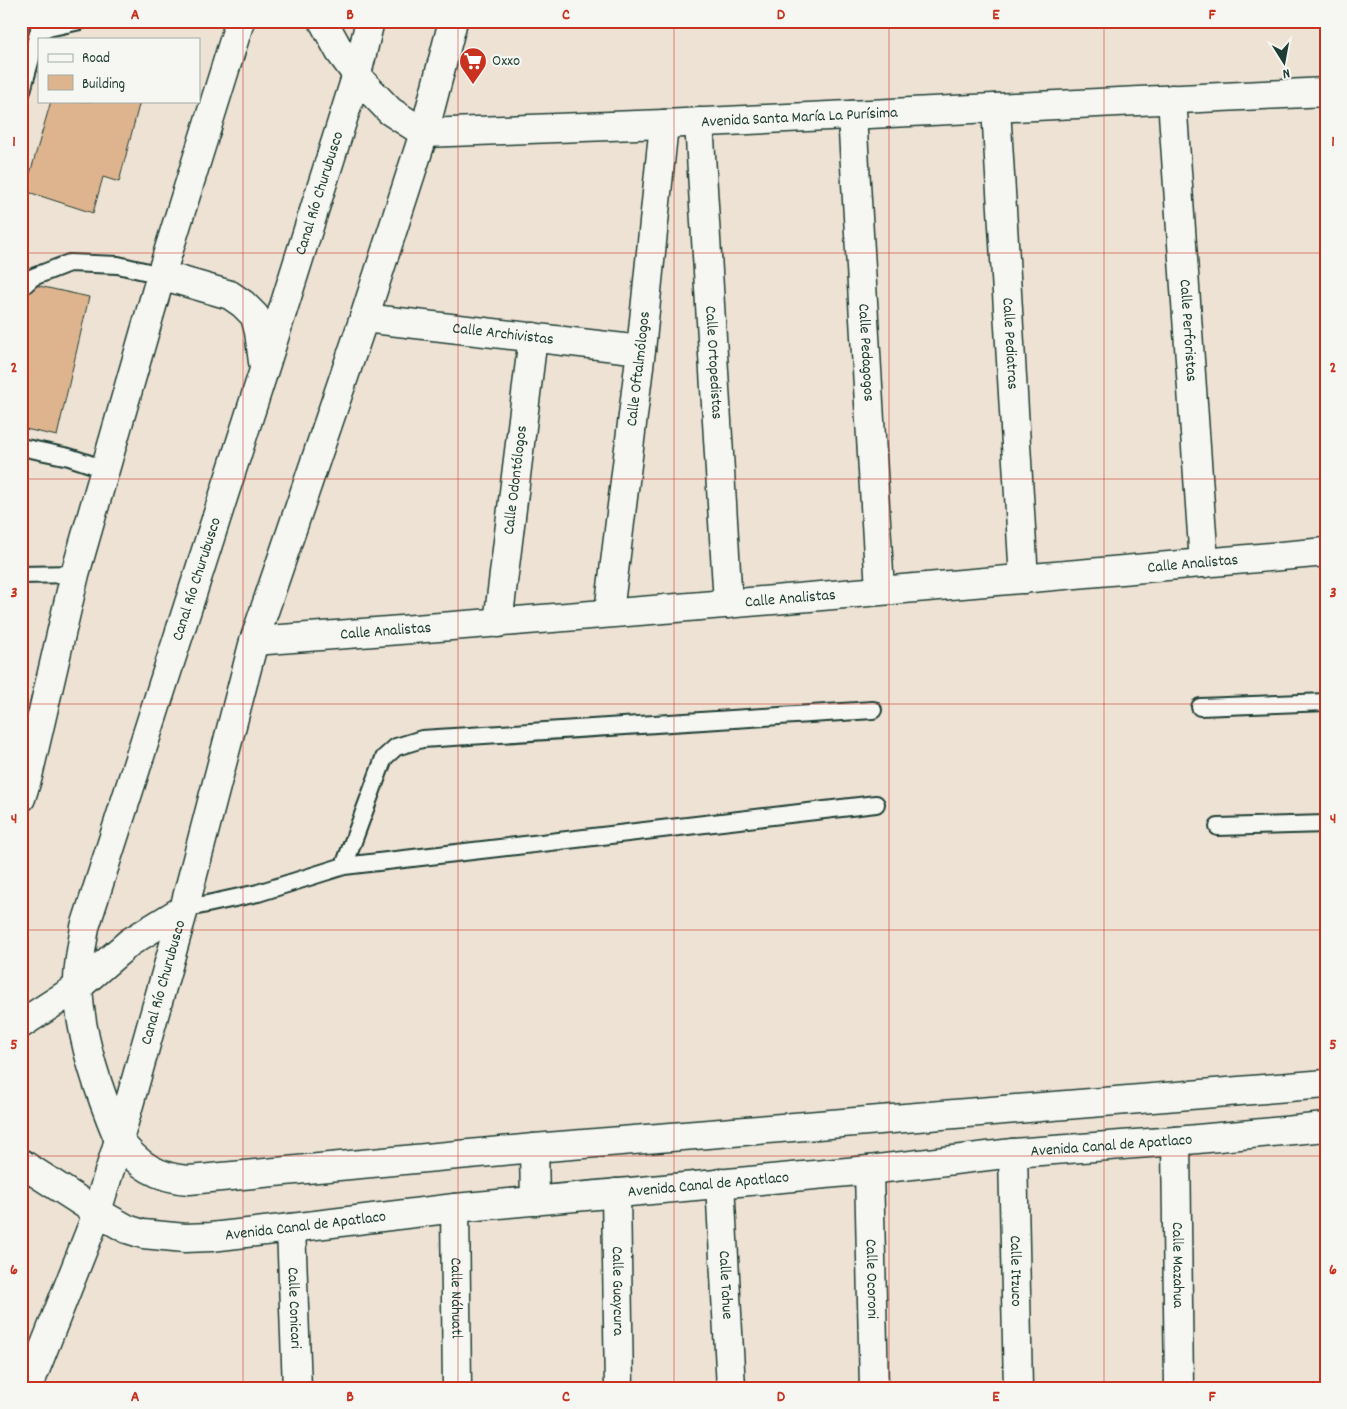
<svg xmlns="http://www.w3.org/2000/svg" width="1347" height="1409" viewBox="0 0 1347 1409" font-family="Dekko,sans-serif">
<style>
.building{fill:#ddb48e;stroke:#1f3d34}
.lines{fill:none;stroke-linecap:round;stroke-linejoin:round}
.lane-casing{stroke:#1f3d34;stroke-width:20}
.street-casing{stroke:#1f3d34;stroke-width:31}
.secondary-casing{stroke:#1f3d34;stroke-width:31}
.primary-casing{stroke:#1f3d34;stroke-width:31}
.lane{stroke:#f6f6f2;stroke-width:16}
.street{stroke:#f6f6f2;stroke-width:28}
.secondary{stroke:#f6f6f2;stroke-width:28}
.primary{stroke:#f6f6f2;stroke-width:28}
.grid{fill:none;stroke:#c8321e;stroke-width:1;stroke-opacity:0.55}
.labels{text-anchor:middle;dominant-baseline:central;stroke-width:4.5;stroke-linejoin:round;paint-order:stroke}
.poi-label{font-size:16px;fill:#1f3d34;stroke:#f6f6f2;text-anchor:start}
.street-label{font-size:16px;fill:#1f3d34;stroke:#f6f6f2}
.neatline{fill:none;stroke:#c8321e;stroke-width:2}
.grid-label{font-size:16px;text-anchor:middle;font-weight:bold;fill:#c8321e}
</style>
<rect width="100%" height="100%" fill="#eee2d4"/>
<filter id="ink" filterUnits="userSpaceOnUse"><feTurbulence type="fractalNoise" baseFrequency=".02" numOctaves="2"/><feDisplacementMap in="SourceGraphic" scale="10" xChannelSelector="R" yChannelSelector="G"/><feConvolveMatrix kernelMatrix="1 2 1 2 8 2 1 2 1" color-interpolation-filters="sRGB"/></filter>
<g filter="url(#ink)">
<!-- building -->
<path class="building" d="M51,101H140L119,182L103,177L93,213L25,191Z
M30,284L89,297L57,436L21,428V323Z"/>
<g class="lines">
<!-- lane casing -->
<g class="lane-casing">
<path id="lane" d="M39,30L80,21
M21,94L39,30V21
M21,288L33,277L69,263L118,265L161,275
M21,447L69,457L105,469
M21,575L75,574
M1200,707L1326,702
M1218,827L1326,824
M344,866L876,804
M184,909L258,893L344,866L384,758L396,747L422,739L873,710"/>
</g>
<!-- street casing -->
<g class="street-casing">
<g id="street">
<path id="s1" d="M1172,99L1204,563"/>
<path id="s2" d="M996,108L1024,579"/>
<path id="s3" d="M852,115L880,590"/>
<path id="s4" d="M699,122L728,604"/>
<path id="s5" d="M364,318L641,350"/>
<path id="s6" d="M609,612L641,350L664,124"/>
<path id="s7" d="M498,623L533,337"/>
<path id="s8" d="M254,641C612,615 969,584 1326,552"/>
<path id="s9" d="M1176,1141L1179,1388"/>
<path id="s10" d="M1013,1153L1018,1388"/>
<path id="s11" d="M869,1170L874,1388"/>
<path id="s12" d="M720,1183L731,1388"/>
<path id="s13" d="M616,1193L619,1388"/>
<path id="s14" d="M455,1208L457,1388"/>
<path id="s15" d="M291,1228L297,1388"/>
</g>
</g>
<!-- secondary casing -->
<g class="secondary-casing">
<g id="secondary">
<path d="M424,133L453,21"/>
<path d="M119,1140C137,1165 158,1178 189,1180L534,1148L1326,1084"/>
<path d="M534,1148L535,1201"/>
<path id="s16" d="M21,1163L97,1212L127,1229L143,1234L185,1238L211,1237L291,1228L455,1208L869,1170L1013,1153L1176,1141L1326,1127"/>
</g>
</g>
<!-- primary casing -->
<g class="primary-casing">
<g id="primary">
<path id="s17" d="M323,21L340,52L363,83L390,111L424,133L664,124L1326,92"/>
<path d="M161,275L230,295L243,304L255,316L259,332L263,362"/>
<path d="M21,798L28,776L75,574L161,275L240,21"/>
<path d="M21,1024L78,987L130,942L184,909"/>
<path id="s18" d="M119,1140C99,1092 81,1041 78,988C77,968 82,947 85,927L263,373L357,74L370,21"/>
<path id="s19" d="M28,1388L93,1224L119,1140L184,909L254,641L364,318L424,133"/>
</g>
</g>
<!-- lane -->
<use href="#lane" class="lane"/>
<!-- street -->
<use href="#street" class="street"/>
<!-- secondary -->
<use href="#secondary" class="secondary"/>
<!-- primary -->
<use href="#primary" class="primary"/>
</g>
</g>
<!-- grid -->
<path class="grid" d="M243,21V1388M458,21V1388M674,21V1388M889,21V1388M1104,21V1388M21,253H1326M21,479H1326M21,704H1326M21,930H1326M21,1156H1326"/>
<!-- icons -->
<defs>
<g id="supermarket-pin" transform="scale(1.4375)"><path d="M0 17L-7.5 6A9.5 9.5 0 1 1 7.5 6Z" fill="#c8321e" stroke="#f6f6f2"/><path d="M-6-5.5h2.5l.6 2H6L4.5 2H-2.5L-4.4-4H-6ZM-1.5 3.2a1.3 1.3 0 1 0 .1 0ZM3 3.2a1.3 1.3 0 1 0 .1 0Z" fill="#fff"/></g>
</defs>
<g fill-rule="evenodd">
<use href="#supermarket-pin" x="473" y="61"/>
</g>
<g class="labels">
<!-- poi labels -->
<g class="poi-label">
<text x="492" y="61">Oxxo</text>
</g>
<!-- street labels -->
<g class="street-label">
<text stroke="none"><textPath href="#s17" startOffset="529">Avenida Santa María La Purísima</textPath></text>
<text stroke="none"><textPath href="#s18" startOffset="990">Canal Río Churubusco</textPath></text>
<text stroke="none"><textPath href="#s1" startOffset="232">Calle Perforistas</textPath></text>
<text stroke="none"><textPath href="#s5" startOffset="140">Calle Archivistas</textPath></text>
<text stroke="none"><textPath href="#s2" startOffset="236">Calle Pediatras</textPath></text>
<text stroke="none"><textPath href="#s3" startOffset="238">Calle Pedagogos</textPath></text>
<text stroke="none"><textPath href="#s4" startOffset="241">Calle Ortopedistas</textPath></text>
<text stroke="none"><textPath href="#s6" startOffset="245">Calle Oftalmólogos</textPath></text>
<text stroke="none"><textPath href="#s7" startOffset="144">Calle Odontólogos</textPath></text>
<text stroke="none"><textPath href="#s8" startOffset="942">Calle Analistas</textPath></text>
<text stroke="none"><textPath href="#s18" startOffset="585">Canal Río Churubusco</textPath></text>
<text stroke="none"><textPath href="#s8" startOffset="538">Calle Analistas</textPath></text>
<text stroke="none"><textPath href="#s8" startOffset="132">Calle Analistas</textPath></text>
<text stroke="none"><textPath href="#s19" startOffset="428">Canal Río Churubusco</textPath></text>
<text stroke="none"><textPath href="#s16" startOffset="1115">Avenida Canal de Apatlaco</textPath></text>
<text stroke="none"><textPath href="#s16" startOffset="710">Avenida Canal de Apatlaco</textPath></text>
<text stroke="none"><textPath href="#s16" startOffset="305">Avenida Canal de Apatlaco</textPath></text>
<text stroke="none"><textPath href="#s9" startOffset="124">Calle Mazahua</textPath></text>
<text stroke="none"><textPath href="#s10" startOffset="118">Calle Itzuco</textPath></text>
<text stroke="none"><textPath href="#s11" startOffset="109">Calle Ocoroni</textPath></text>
<text stroke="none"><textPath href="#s12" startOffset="102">Calle Tahue</textPath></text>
<text stroke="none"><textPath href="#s13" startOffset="98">Calle Guaycura</textPath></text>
<text stroke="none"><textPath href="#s14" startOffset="90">Calle Náhuatl</textPath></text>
<text stroke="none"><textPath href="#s15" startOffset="80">Calle Conicari</textPath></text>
</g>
</g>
<!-- margin -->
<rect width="1347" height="1409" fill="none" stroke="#f6f6f2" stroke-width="55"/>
<!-- legend -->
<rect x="38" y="38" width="162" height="65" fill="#f6f6f2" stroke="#a0aca6"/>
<rect x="48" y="54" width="25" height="8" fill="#f6f6f2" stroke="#a0aca6"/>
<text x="82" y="62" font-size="15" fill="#1f3d34">Road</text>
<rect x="48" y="75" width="25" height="15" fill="#ddb48e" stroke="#a0aca6"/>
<text x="82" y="88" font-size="15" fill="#1f3d34">Building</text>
<!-- north arrow -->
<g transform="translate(1284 62) rotate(169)" stroke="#f6f6f2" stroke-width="4" paint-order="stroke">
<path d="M0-4L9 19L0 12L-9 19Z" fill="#1f3d34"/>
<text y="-8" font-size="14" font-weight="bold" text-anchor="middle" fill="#1f3d34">N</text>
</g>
<rect x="28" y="28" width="1292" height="1354" class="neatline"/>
<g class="grid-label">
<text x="135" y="19">A</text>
<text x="350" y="19">B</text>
<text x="566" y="19">C</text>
<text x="781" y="19">D</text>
<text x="996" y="19">E</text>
<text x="1212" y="19">F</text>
<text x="14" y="146">1</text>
<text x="1333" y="146">1</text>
<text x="14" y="372">2</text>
<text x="1333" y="372">2</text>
<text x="14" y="597">3</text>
<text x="1333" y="597">3</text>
<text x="14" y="823">4</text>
<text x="1333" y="823">4</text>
<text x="14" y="1049">5</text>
<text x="1333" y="1049">5</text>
<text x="14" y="1274">6</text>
<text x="1333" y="1274">6</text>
<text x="135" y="1401">A</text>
<text x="350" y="1401">B</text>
<text x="566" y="1401">C</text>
<text x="781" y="1401">D</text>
<text x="996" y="1401">E</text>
<text x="1212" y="1401">F</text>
</g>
</svg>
